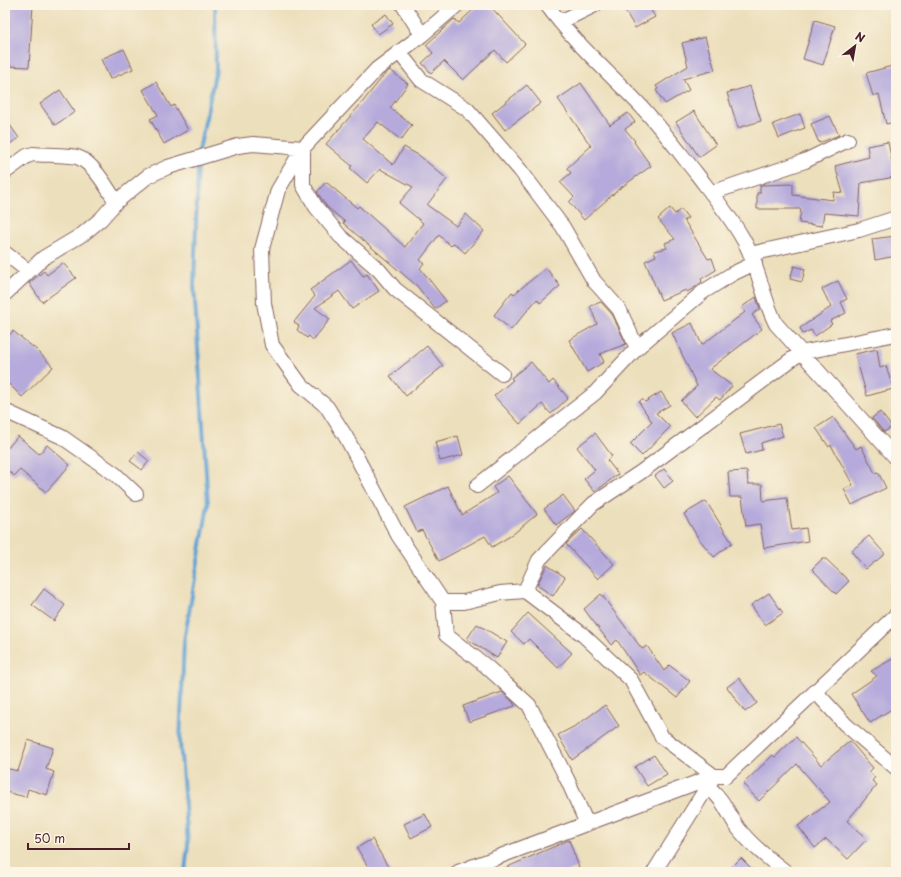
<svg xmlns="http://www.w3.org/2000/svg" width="901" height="877" viewBox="0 0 901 877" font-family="'Playpen Sans',sans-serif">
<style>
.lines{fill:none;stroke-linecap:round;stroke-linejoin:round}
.stream{stroke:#5ea1d2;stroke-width:4}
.building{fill:#b5aadb}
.street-casing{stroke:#83625e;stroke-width:16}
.street{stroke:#fff;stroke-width:14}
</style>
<rect width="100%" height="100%" fill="#fcf5e5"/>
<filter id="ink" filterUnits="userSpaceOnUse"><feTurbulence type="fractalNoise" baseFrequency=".025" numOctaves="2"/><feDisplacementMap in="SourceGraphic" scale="8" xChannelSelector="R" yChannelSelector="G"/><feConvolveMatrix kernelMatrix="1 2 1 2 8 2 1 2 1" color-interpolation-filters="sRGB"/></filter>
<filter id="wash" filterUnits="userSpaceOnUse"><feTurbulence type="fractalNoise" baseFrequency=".012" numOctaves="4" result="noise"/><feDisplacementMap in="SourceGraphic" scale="16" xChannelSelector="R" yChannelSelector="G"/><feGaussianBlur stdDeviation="0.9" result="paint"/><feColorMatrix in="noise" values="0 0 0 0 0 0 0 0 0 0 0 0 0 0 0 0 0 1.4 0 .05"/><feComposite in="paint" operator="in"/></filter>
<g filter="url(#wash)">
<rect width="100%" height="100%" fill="#ecdfbc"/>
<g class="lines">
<!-- stream -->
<path class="stream" d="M198,155L216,69L215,5
M185,872L188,844L180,742L184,641L208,505L194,285L198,161"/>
</g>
<g id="blocks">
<!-- building -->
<path class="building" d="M9,5H33L29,67L5,66Z
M478,5H489L525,44L506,62L495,50L463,80L444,61L431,73L422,63L433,53L426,45L454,19L459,23Z
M622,5H648L655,17L635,28Z
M386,14L393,24L378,34L371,24Z
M815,20L835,26L823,65L803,59Z
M705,37L715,70L683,79L689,90L665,104L656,90L658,89L656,86L688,66L682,43Z
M124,49L133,69L110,79L101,59Z
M896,65V122L886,124L879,94L873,96L866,73Z
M390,70L408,84L390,108L412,125L401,140L378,122L363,139L393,165L404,147L420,156L447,179L427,205L456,226L466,214L484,231L465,253L454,243L451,246L439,235L420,260L424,263L420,268L446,301L435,309L417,286L343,223L345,222L327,207L317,192L326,182L357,208L359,206L405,247L423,223L399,203L413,187L380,169L367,183L350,168L352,166L326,144L361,104L384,75Z
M156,82L171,107L174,105L188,130L164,144L150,119L158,115L143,90Z
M581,83L610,125L628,113L635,122L625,129L635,141L634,142L651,166L619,189L584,220L569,202L574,197L560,182L571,173L567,168L591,146L558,99Z
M527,85L541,103L505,130L492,113Z
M750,86L761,121L738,128L727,93Z
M60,90L75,112L55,125L40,104Z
M694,111L716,145L699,157L676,122Z
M800,114L805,128L779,138L773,124Z
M830,116L839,135L819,143L811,124Z
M5,118L19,138L5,147Z
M888,142L895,177L861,183L859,216L824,213L822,226L799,223L801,209H757V193H760V185H762L793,184V195L833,200L834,192L843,193L835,166L869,157L867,146Z
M670,208L675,214L681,209L688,218L684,220L708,259L712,258L716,270L701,279L702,282L694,288L687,292L686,290L661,300L645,261L656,256L654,251L667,248L665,243L675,239L658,219Z
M896,236V256L875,260L872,239Z
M351,260L363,276L367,274L379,291L352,309L339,291L315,308L330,319L313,340L309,336L307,338L297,330L299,326L294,322L315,296L310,290Z
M63,263L76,278L42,302L29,283L44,271L47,275Z
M794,266L805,269L802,282L790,279Z
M546,268L560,286L540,303L537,299L511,330L494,315L512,292L514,294Z
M838,281L847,299L841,302L846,313L830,321L832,324L815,336L811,330L803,334L800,328L831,307L822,289Z
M756,297L760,309L752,315L762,329L710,369L732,386L720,400L716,397L695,417L681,401L697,386L672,333L692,323L702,345L745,312L742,307Z
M601,302L612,314L626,344L600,354L604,362L587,372L569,340L597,324L590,306Z
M13,331L38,351L53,367L22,397L5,380V340Z
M427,346L443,366L406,396L390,376Z
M877,349L880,368L886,366L893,389L867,396L855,354Z
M531,362L549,384L553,380L568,398L551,414L542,404L520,424L494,396L513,380L511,378Z
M661,392L670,405L656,413L670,427L642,456L630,444L652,422L639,402L642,399L645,402Z
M880,412L892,427L884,432L872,418Z
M833,417L856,449L861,446L875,473L878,472L886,488L852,505L844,489L853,485L831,445L829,447L816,428Z
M779,424L783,436L761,443L762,450L746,454L740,434Z
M595,433L612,456L607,460L618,474L595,492L584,479L595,470L577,447Z
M18,436L39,454L47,445L70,465L46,492L20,470L14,476L5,468V451Z
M458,436L463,455L440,461L435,442Z
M138,452L149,461L142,470L130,461Z
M664,469L673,481L664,488L655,476Z
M747,471L748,484H762L763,501L787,498L792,530L806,528L808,541L764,548L760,524L746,526L742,497H730L728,472Z
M508,476L537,514L512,535L492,547L485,536L439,561L422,530L417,532L405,507L448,486L462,515L497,493L493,487Z
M563,495L575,511L556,525L544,509Z
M706,501L732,543L714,557L698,538L684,514Z
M582,529L614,564L598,579L566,544Z
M869,536L885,554L866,569L851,551Z
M822,559H826L849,581L836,594L812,569Z
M547,565L565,577L553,596L537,585Z
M44,589L65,605L54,621L32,605Z
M769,593L783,613L765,625L751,605Z
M601,594L642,649L647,646L664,671L669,665L690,681L677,698L644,672L640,675L617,640L611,645L584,609Z
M528,613L572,653L558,668L529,639L524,644L511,632Z
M477,624L507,642L497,658L467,639Z
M896,657V706L870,723L851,694L877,676L871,671Z
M739,678L757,703L745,712L727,687Z
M502,692L513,702L515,706L469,722L463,706Z
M605,705L619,726L572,760L558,735L577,725Z
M796,737L821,765L850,741L873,768L869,772L875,777L872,781L877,785L847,821L867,839L848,859L826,839L815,848L798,826L830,802L797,764L759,801L743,784L773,755L775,757Z
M28,740L53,748L46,769L54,772L47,795L28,789L26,797L5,792V768L18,771Z
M654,755L667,774L647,786L635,767Z
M425,814L432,827L411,838L404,824Z
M372,839L391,872H371L357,848Z
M569,840L579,867L567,872H496Z
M741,858L755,872H727Z"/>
</g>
</g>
<g filter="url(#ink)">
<use href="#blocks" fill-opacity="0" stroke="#83625e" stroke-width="1"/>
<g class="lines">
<!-- street casing -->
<g class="street-casing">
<path id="street" d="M403,5L422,35
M547,5C573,41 607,71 638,103C659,125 677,149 696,173C712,194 730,216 743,239C759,266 762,297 776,324L896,458
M560,22L595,5
M399,52L421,80L467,109L520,170L563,227L594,281L619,309L637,348
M303,148L278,190L262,249L264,303L272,345L301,385L327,407L346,437L398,535L443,602H464L500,593L525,591L582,634L631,680L662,737L714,776
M303,148V185L316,207L340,236L379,270L395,289L502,374
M5,172L27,156L33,154C43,155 68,155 77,157C93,162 108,189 116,202
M711,193L805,161L848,140
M5,253L28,271
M750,254L859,230L896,218
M5,294L43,258L83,234L101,219L116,202L148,176L168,167L238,146L253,144L303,148L377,69L422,35L457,5
M5,411L62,437L115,474L136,494
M477,486L595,393L637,348L703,292L732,274L755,263
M525,591L539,560L593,504L641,472L800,353L896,334
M443,602L446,635L486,666L529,705L568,781L587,824
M815,691L845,724L896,768
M707,786C723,798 727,812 738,828C751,845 769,859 786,872
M458,872L714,776
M654,872L714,776H726L896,615"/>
</g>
<!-- street -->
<use href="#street" class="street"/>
</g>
</g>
<!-- margin -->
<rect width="901" height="877" fill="none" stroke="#fcf5e5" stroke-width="20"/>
<!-- north arrow -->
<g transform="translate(855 46) rotate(31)" stroke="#fcf5e5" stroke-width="3" paint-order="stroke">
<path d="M0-3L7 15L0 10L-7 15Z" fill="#4a1f2b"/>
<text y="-6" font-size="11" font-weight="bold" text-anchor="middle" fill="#4a1f2b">N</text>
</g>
<!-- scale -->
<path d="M28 843v6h101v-6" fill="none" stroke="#4a1f2b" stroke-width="2"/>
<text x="34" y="843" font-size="12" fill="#4a1f2b" stroke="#fcf5e5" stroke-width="3" paint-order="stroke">50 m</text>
</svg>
